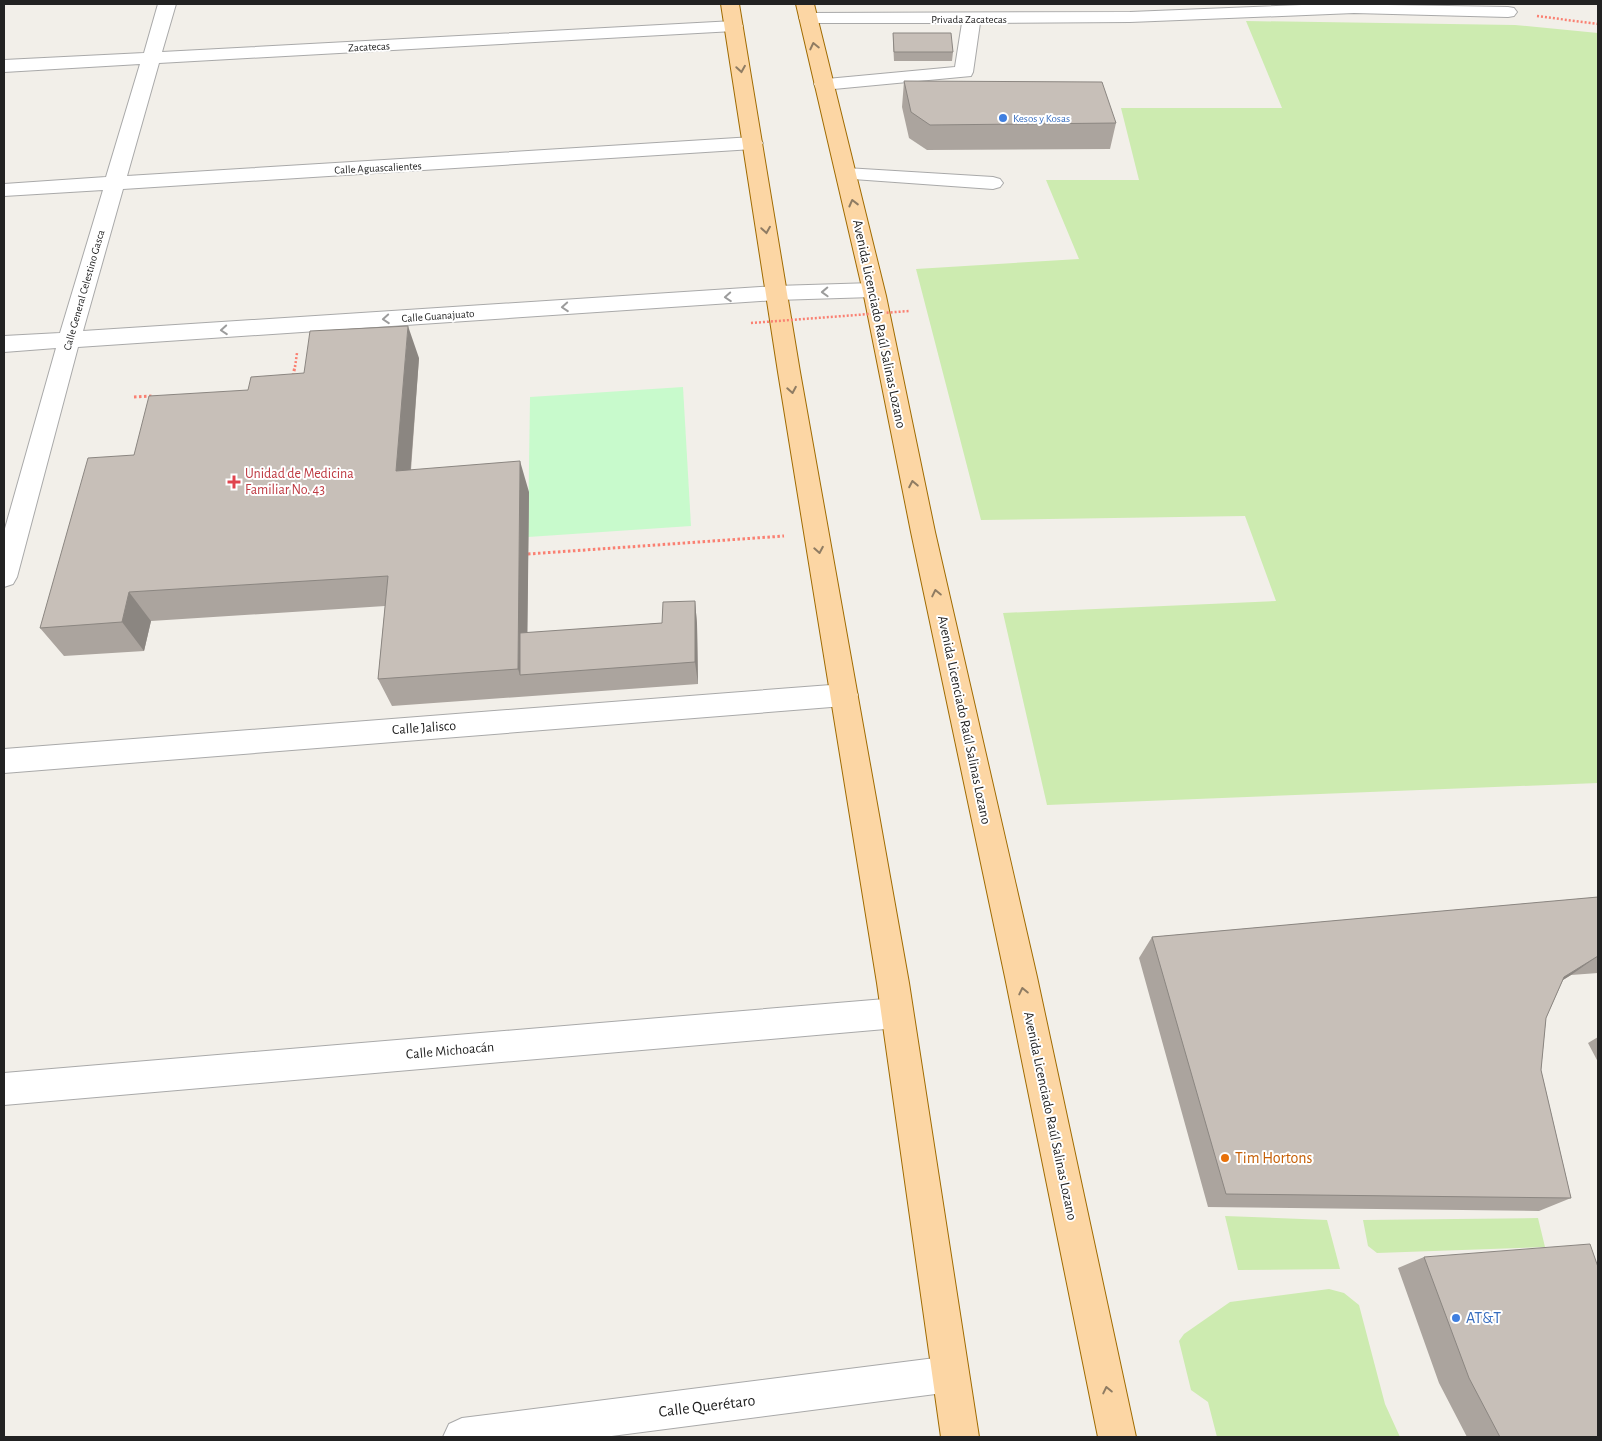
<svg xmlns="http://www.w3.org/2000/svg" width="1602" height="1441" viewBox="0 0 1602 1441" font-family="'Alegreya Sans',sans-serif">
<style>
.grass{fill:#cdebb0}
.park{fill:#c8facc}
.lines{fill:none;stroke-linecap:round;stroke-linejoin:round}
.minor-casing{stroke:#a9a9a9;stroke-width:2}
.major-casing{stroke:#a06b00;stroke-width:2}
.path-far1{stroke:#fa8072;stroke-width:2.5;stroke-dasharray:2 2;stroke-linecap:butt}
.path{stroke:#fa8072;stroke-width:3;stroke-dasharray:2.5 2.5;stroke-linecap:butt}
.minor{fill:#fff;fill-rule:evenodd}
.major{fill:#fcd6a4;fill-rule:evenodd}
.path-bridge{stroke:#fa8072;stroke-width:2.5;stroke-dasharray:2 2;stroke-linecap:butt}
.wall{fill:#aba49e}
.shaded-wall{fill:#8b8681}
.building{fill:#c7bfb8;stroke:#8b8681}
.oneway{stroke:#8f7c63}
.oneway2{stroke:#9c9c9c}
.shop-dot{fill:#3f7fe0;stroke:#fff;stroke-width:2}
.health-dot{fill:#e0444e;stroke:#fff;stroke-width:2}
.food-dot{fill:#e8710a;stroke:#fff;stroke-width:2}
.labels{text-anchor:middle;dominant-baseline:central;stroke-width:4;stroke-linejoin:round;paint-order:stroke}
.far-street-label{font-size:11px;fill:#222;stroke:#fff}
.far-shop-label{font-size:11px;fill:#366cbe;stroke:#fff;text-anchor:start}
.street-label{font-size:14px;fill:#222;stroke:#fff}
.health-label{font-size:14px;fill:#be3a42;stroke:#fff;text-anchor:start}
.near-food-label{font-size:16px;fill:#c56008;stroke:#fff;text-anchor:start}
.near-shop-label{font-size:16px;fill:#366cbe;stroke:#fff;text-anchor:start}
.near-street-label{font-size:16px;fill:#222;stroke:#fff}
</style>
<rect width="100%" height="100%" fill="#f2efe9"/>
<!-- grass -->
<path class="grass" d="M1246,21L1515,25L1598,33V783L1047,805L1003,613L1276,601L1245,516L981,520L916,269L1079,259L1046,180H1139L1121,108H1282Z
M1225,1216L1327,1220L1340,1269L1238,1270Z
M1538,1218L1545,1247L1377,1253L1368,1246L1363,1220Z
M1329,1289L1344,1293L1359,1305L1385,1404L1400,1437H1217L1208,1402L1191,1390L1179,1341L1184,1334L1230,1302Z"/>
<!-- park -->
<path class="park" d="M683,387L691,526L528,537L530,397Z"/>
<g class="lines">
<!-- minor casing -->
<g class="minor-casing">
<path id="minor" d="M158,4H176L162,52L734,21L740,22L743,26L740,30L734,31L159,63L127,176L753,137L760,139L763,143L760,147L753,149L123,189L83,331L776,286L873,283L881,285L884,290L881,295L873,297L776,300L78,347L17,577L13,584L4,587V532L56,348L4,352V336L60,333L103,190L4,196V184L106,177L140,64L4,72V60L144,53Z
M1327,4L1508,7L1514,8L1517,12L1514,16L1508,17L1354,13L1130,22L980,23L973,72L971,76L823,90L816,88L814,84L816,80L955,67L962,23H808L802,22L799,18L802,14L808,13L1130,12Z
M846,168L993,177L1000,179L1003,183L1000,187L993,189L839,178L836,174L839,170Z
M844,684L854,687L858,695L854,703L844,706L4,773V749Z
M897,998L908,1002L913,1013L908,1024L897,1028L4,1105V1073Z
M951,1356L964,1361L969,1374L964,1387L951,1392L604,1437H443L449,1424L462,1418Z"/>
</g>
<!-- major casing -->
<g class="major-casing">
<path id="major" d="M721,4H739L800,372L909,983L979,1437H941L877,983L778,372Z
M796,4H814L886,296L935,532L1037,977L1136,1437H1098L1005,977L911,532L864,296Z"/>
</g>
<!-- path-far1 -->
<path class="path-far1" d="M1537,16L1598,24
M295,367L297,353"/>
<!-- path -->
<path class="path" d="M293,376L295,366
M134,397L153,396
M528,554L784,536"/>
<!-- minor -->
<use href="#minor" class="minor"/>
<!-- major -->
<use href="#major" class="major"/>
<!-- path-bridge -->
<path class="path-bridge" d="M751,323L909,311"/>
</g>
<!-- wall -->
<path class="wall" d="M893,33L953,52L952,61H894L893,42Z
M904,81L1116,123L1110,149L927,150L909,138L902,107Z
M419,358L411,470L529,492L527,633L662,623L695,601L697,624L698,684L392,706L378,679L385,606L151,621L144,651L64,656L40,628L134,455L248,390Z
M1598,897V973L1571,975L1563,980L1546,1018L1541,1070L1571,1198L1539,1211L1208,1207L1139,958L1152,937Z
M1598,1037V1062L1588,1043Z
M1424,1257L1598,1437H1467L1439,1383L1398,1268Z"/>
<!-- shaded-wall -->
<path class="shaded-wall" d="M408,326L419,358L408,502L396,471Z
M520,461L529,492L527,674L520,675L518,669Z
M129,592L151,621L144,651L122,622Z
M695,601L697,624L698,684L695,662Z
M1598,956L1571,975L1535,997L1564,977Z"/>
<!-- building -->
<path class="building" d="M893,33H951L953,52H894Z
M904,81L1102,82L1116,123L930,125L911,112Z
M408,326L396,471L520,461L518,669L378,679L388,576L129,592L122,622L40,628L88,458L134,455L149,396L248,390L251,377L304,373L310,331Z
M695,601V662L520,675V633L662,623L663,602Z
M1598,897V956L1564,977L1546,1018L1541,1070L1571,1198L1226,1194L1152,937Z
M1590,1244L1598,1267V1437H1500L1469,1378L1424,1257Z"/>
<!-- one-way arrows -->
<defs><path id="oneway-chevron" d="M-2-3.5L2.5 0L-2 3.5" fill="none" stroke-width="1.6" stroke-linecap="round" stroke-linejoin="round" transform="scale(1.25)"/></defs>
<g class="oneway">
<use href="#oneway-chevron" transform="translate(814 46) rotate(-103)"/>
<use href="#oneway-chevron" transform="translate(741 69) rotate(81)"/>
<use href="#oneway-chevron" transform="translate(853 203) rotate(-104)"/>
<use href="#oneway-chevron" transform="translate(766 230) rotate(81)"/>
<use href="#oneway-chevron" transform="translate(792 390) rotate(80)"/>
<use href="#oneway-chevron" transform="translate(913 484) rotate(-101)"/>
<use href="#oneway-chevron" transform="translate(819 550) rotate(80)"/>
<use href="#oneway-chevron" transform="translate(936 593) rotate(-102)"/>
<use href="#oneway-chevron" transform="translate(1023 991) rotate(-102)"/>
<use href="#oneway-chevron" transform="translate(1107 1390) rotate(-102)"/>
</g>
<g class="oneway2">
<use href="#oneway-chevron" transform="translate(825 292) rotate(178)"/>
<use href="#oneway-chevron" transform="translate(728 297) rotate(176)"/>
<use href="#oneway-chevron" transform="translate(565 307) rotate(176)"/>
<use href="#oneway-chevron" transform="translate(386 319) rotate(176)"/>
<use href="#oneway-chevron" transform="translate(224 330) rotate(176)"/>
</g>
<!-- markers -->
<g class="shop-dot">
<circle cx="1003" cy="118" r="5"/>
<circle cx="1456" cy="1318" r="5"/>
</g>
<path class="health-dot" d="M231.5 474.5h5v5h5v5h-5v5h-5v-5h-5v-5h5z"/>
<circle class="food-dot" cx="1225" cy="1158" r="5"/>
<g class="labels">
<!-- far-street labels -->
<g class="far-street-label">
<text x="969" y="19">Privada Zacatecas</text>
<text transform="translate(369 47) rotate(-3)">Zacatecas</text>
<text transform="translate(378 168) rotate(-3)">Calle Aguascalientes</text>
<text transform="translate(84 290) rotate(-74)">Calle General Celestino Gasca</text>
<text transform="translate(438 316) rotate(-4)">Calle Guanajuato</text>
</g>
<!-- far-shop labels -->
<g class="far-shop-label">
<text x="1013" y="118">Kesos y Kosas</text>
</g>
<!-- street labels -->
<g class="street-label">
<text transform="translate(879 324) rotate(78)">Avenida Licenciado Raúl Salinas Lozano</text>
<text transform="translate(964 720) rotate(78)">Avenida Licenciado Raúl Salinas Lozano</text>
<text transform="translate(424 728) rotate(-4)">Calle Jalisco</text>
<text transform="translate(450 1051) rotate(-5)">Calle Michoacán</text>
<text transform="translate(1050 1116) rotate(78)">Avenida Licenciado Raúl Salinas Lozano</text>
</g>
<!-- health labels -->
<g class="health-label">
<text x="245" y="474">Unidad de Medicina<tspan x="245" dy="16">Familiar No. 43</tspan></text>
</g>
<!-- near-food labels -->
<g class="near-food-label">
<text x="1235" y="1158">Tim Hortons</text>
</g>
<!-- near-shop labels -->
<g class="near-shop-label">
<text x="1466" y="1318">AT&amp;T</text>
</g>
<!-- near-street labels -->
<g class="near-street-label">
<text transform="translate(707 1406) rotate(-7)">Calle Querétaro</text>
</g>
</g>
<!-- border -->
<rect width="1602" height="1441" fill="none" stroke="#222222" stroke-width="10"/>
</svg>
